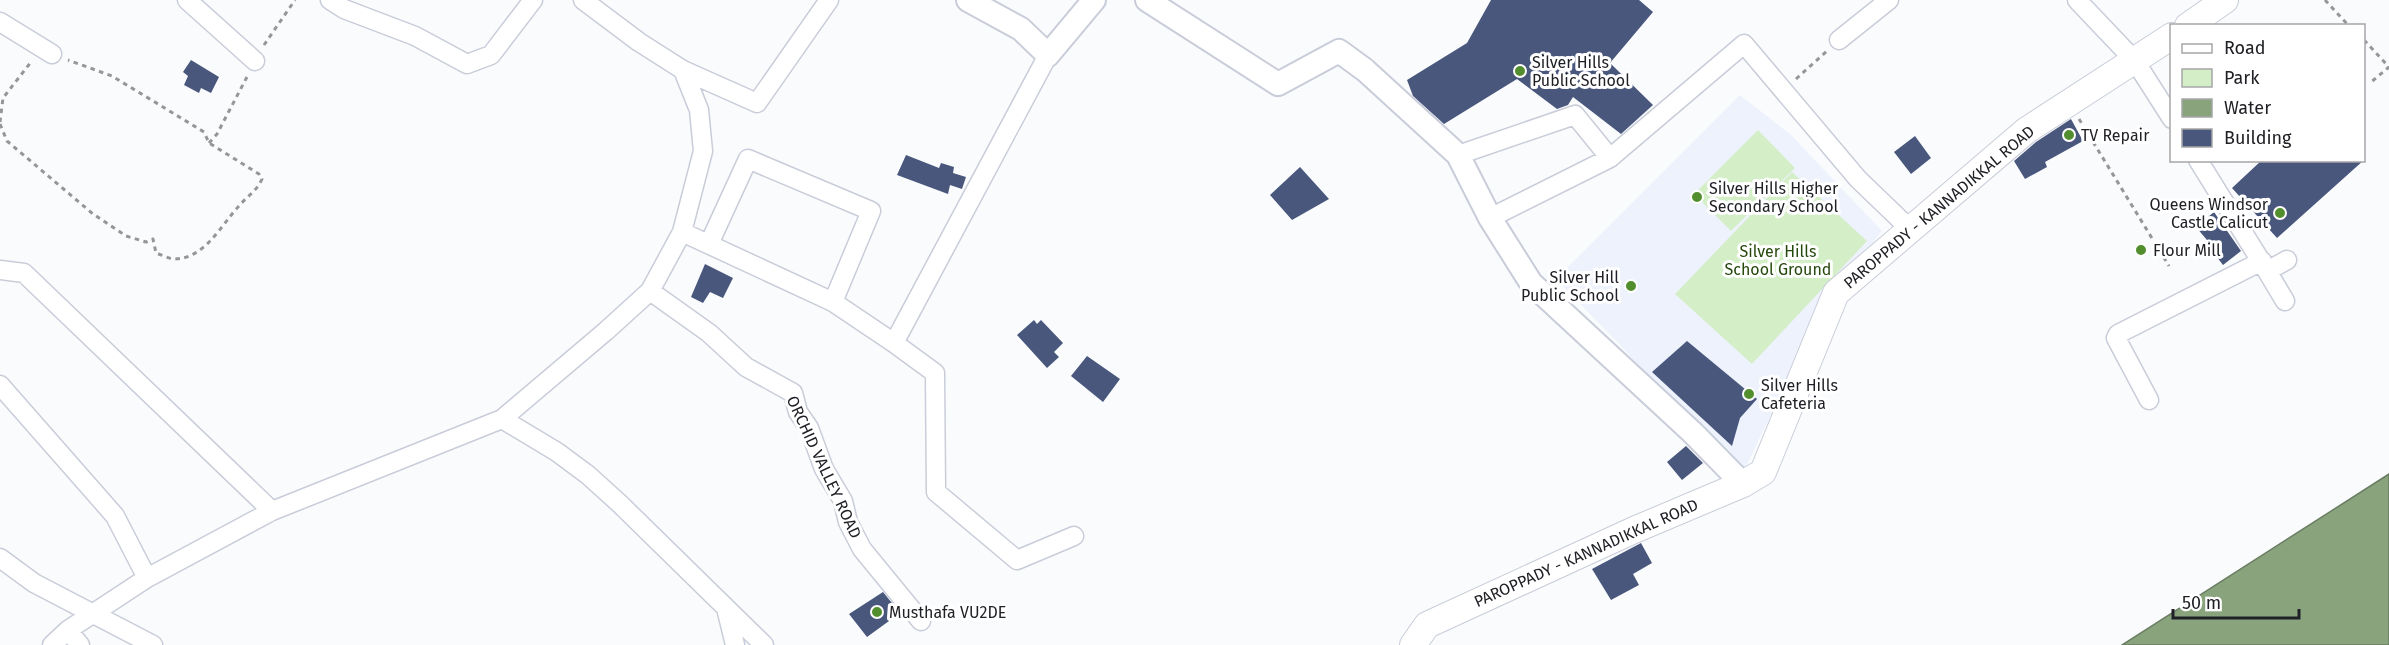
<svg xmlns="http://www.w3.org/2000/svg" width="2389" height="645" viewBox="0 0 2389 645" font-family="'Fira Sans',sans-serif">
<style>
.built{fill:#edf2fd}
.green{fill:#d4eec7}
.water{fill:#89a47c;stroke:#6a7d62;stroke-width:1.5}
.building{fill:#49577d}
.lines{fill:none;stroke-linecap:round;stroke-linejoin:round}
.minor-casing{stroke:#c9cdd9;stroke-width:21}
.tertiary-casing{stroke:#c9cdd9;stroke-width:26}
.secondary-casing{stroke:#c9cdd9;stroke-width:28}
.path{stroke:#959699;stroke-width:3;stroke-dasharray:4.5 4.5;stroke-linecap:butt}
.minor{stroke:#fff;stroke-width:18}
.tertiary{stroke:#fff;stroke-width:22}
.secondary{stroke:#fff;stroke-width:26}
.poi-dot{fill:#528e2d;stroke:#fff;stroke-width:2}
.labels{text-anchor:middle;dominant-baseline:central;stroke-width:6;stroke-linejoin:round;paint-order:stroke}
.poi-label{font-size:16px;fill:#202126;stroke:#fff;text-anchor:start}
.street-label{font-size:16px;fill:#202126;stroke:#fff}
.park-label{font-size:16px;fill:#25480c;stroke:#fff}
</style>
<rect width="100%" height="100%" fill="#fafbfd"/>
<!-- built -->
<path class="built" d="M1740,95L1790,134L1882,231L1822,307L1742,475L1682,415L1623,348L1556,279Z"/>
<!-- green -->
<path class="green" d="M1758,130L1795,168L1731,231L1694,194Z
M1792,172L1867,241L1752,364L1675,294Z"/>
<!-- water -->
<path class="water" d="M2389,474V645H2122Z"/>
<!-- building -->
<path class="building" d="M1491,0H1639L1653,12L1610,63L1653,105L1621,134L1573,97L1568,105L1557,109L1517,79L1444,124L1413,96L1407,80L1467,43Z
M191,60L219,77L211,93L201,88L199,93L184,85L188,76L183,72Z
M2071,119L2083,141L2045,162L2047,167L2025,179L2014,161L2036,142Z
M1915,136L1931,158L1911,174L1894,152Z
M906,155L939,168L941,163L954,167L953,173L966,177L962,189L950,185L948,194L897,175Z
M2262,160H2364L2277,238L2232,188Z
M1300,167L1329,199L1292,220L1270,195Z
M2214,212L2241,251L2223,265L2210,248L2212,246L2196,227Z
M705,264L733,278L723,298L710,292L703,303L691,297Z
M1034,320L1037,324L1041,320L1063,343L1054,352L1059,357L1047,368L1017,335Z
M1687,341L1757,399L1740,418L1732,446L1652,372Z
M1087,356L1120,379L1103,402L1071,376Z
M1686,446L1703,463L1682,480L1667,462Z
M1641,543L1652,563L1633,574L1639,585L1611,600L1592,569Z
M883,592L900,613L867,637L849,614Z"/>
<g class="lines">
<!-- minor casing -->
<g class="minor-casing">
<path id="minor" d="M187,0L255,61
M330,0L344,9L415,36L467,64L491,55L533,0
M2077,0L2135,61L2172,119
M0,22L52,54
M1839,40L1889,0
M1048,55L894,343L935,373L936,492L1017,560L1074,536
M683,70L757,103L829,0
M1458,155L1575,115L1610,158
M2198,160L2267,271L2287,260
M1490,218L1610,158L1744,44L1858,179L1911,230
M682,232L833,302L871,211L748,159L709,244
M0,270L24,273L272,511
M2267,271L2285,301
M650,291L709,333L746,367L793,393L798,412L809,428L824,469L843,501L848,522L862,549L921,621
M833,302L894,343
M0,385L115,516L147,578
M2149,400L2116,338L2118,334L2262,261
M502,419L557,452L588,475L620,504L764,645
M0,558L34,583L153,645
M726,608L735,645
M52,645L68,630
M80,645L68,630L147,578L272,511L502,419L606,331L650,291L682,232L703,151L699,110L683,70L639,42L583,0"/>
</g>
<!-- tertiary casing -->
<g class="tertiary-casing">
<path id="tertiary" d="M968,0L1021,29L1048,55L1094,0
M1147,0L1278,84L1339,51L1365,70L1458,155L1490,218L1531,283L1693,433L1743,484"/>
</g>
<!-- secondary casing -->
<g class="secondary-casing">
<path id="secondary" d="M2188,26L2225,0
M1413,645L1427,625L1634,530L1743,484L1763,472L1836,293L2027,130L2172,36"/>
</g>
<!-- path -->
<path class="path" d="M2325,0L2349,26
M2364,40L2389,67L2370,83
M264,45L295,0
M1796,79L1827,51
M2079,119L2169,266
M0,122L3,98L31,62
M0,124L7,141L93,214L126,236L146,242L153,239L156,253C162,255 169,259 174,259C204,259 220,227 238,207C246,197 257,191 262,179L259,174L209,143L204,132L112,76L68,60
M209,143L217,134L248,75"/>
<!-- minor -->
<use href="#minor" class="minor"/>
<!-- tertiary -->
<use href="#tertiary" class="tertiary"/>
<!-- secondary -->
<use href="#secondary" class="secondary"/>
</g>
<!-- markers -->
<g class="poi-dot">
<circle cx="1520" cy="71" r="6"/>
<circle cx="2069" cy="135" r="6"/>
<circle cx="1697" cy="197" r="6"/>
<circle cx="2280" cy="213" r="6"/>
<circle cx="2141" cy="250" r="6"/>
<circle cx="1631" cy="286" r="6"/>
<circle cx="1749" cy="394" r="6"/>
<circle cx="877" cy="612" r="6"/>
</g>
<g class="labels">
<!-- poi labels -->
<g class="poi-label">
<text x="1532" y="62">Silver Hills<tspan x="1532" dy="18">Public School</tspan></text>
<text x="2081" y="135">TV Repair</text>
<text x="1709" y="188">Silver Hills Higher<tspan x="1709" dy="18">Secondary School</tspan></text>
<text x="2268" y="204" text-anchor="end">Queens Windsor<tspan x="2268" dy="18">Castle Calicut</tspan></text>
<text x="2153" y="250">Flour Mill</text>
<text x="1619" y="277" text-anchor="end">Silver Hill<tspan x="1619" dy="18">Public School</tspan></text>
<text x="1761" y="385">Silver Hills<tspan x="1761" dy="18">Cafeteria</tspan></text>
<text x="889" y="612">Musthafa VU2DE</text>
</g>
<!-- street labels -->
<g class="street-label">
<text transform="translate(1939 207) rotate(-40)">PAROPPADY - KANNADIKKAL ROAD</text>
<text transform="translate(824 467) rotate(65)">ORCHID VALLEY ROAD</text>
<text transform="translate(1586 553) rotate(-24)">PAROPPADY - KANNADIKKAL ROAD</text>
</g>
<!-- park labels -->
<g class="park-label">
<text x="1778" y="251">Silver Hills<tspan x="1778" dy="18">School Ground</tspan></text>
</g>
</g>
<!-- legend -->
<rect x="2170" y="24" width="195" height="138" fill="#ffffff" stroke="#a6a6a8" stroke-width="1.5"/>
<rect x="2182" y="44" width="30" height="9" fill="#ffffff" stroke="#a6a6a8" stroke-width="1.5"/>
<text x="2224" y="54" font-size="18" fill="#202126">Road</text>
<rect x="2182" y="69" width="30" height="18" fill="#d4eec7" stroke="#a6a6a8" stroke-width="1.5"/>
<text x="2224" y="84" font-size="18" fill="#202126">Park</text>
<rect x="2182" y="99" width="30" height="18" fill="#89a47c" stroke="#a6a6a8" stroke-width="1.5"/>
<text x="2224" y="114" font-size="18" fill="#202126">Water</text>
<rect x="2182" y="129" width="30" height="18" fill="#49577d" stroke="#a6a6a8" stroke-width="1.5"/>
<text x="2224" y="144" font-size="18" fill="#202126">Building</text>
<!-- scale -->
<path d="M2173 609v9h126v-9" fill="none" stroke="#202126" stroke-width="3"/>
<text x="2182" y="609" font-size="18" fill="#202126" stroke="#ffffff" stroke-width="4.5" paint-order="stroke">50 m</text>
</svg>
